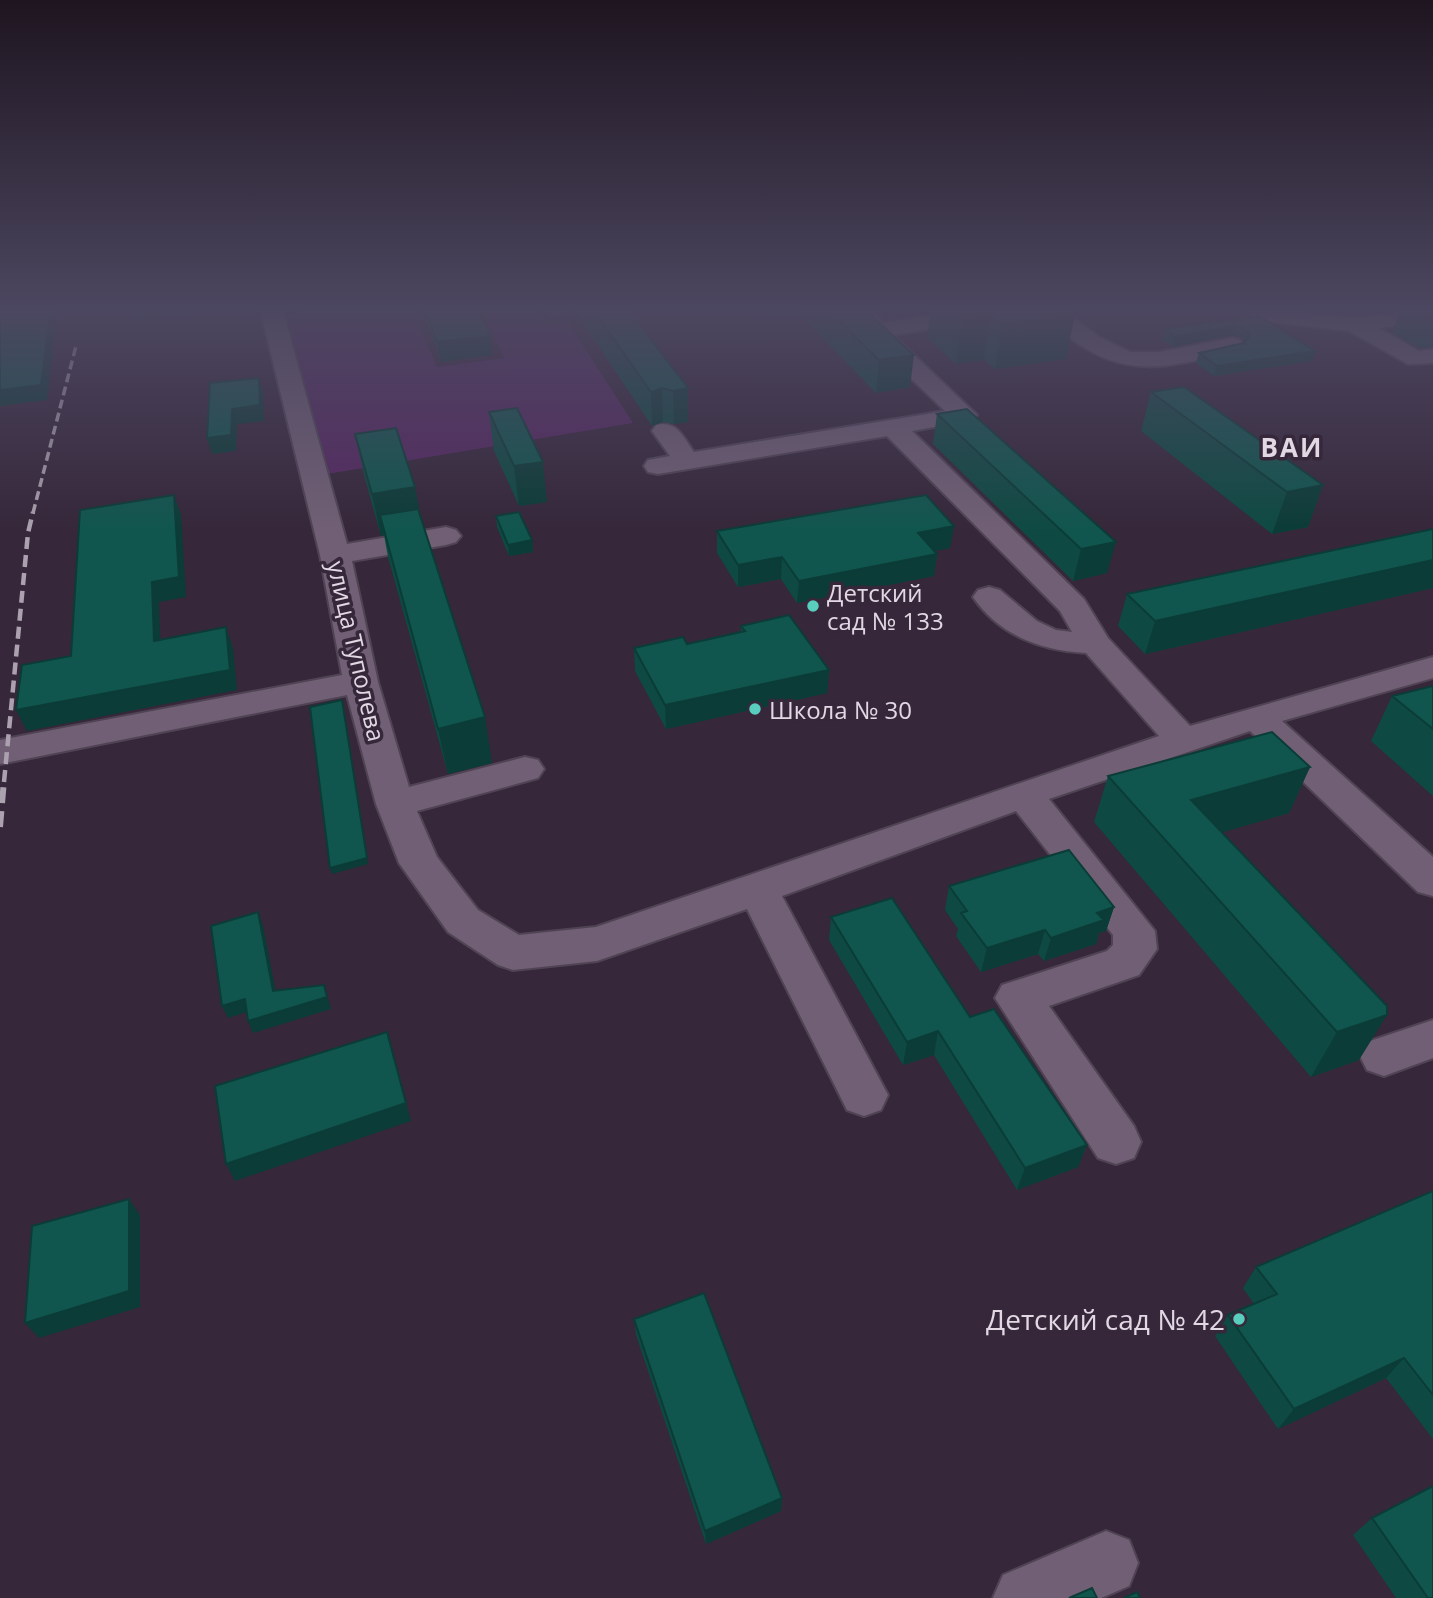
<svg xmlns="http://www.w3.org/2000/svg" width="1433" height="1598" viewBox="0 0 1433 1598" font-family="'Open Sans',sans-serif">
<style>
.green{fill:#552861}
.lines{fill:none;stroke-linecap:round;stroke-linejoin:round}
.minor-casing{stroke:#504454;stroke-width:4}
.minor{fill:#716075;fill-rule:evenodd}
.rail-far2{stroke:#aca1af;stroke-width:3.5;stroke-dasharray:9 4.5;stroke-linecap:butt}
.rail-far1{stroke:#aca1af;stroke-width:4.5;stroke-dasharray:12 6;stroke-linecap:butt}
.rail{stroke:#aca1af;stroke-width:6;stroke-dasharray:16 8;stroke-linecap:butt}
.wall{fill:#0e4a43}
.shaded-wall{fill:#0b3c37}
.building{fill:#10564e;stroke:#0b3c37;stroke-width:2}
.poi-dot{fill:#59cebe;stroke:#36273a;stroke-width:2.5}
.labels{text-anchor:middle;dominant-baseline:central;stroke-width:7;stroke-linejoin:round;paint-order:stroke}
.poi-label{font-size:24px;fill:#e2d8e4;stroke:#36273a;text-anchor:start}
.street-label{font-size:24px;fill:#e2d8e4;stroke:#36273a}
.far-district-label{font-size:26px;font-weight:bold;letter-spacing:2px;fill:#e2d8e4;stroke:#36273a}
.near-poi-label{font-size:28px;fill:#e2d8e4;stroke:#36273a;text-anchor:end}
</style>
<rect width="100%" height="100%" fill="#36273a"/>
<!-- green -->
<path class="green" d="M318,308H412L437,367L504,358L480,308H531L544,326L568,322L633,423L321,475L284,318L300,311Z"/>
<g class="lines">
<!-- minor casing -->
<g class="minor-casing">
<path id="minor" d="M260,308H282L347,544L446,527L456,530L461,536L456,542L446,545L352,561L378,682L409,787L525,757L538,760L544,769L538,778L417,811L437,857L478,910L519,935L596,927L1159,736L1086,653C1041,651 999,635 973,597L978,590L989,587L1000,590L1037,621L1056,630L1072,632L1060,611L887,436L658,474L648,472L644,466L648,460L670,456L652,431L656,425C677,420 683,437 694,452L945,411L867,336L852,308H874L882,323L955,312L963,314L966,319L963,324L893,335L977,415L973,420L912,431L1084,599L1108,638L1190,726L1433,657V678L1282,721L1433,857V896L1418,892L1250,731L1049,799L1155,931L1157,949L1139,975L1049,1006L1134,1126L1141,1142L1134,1158L1116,1164L1098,1158L995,998L1002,985L1107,951L1113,945V935L1016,811L782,896L888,1095L881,1110L864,1116L847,1110L747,909L597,961L513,970L498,965L448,932L399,863L376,804L347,695L0,764V740L342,675L320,555Z
M544,308H569L558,315L547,313Z
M1036,308H1061L1099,337L1130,352H1159L1232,338L1240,340L1244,345L1240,350C1174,366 1127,382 1069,337C1059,328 1044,320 1036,308Z
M1263,308L1355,318L1433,308V321L1378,328L1419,351L1433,349V363L1408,364L1349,331L1254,320L1251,315L1254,310Z
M1433,1020V1058L1384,1076L1367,1070L1360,1056L1367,1042Z
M1106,1531L1129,1540L1138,1563L1129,1586L1101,1598H993L1003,1575Z"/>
</g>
<!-- minor -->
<use href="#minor" class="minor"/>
<!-- rail-far2 -->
<path class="rail-far2" d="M33,513L76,346"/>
<!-- rail-far1 -->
<path class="rail-far1" d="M4,782L28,533L33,512"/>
<!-- rail -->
<path class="rail" d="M0,827L4,780"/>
</g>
<!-- wall -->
<path class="wall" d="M422,308H478L490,336L492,355L441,362Z
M573,308H627L688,388V422L674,424L663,422L652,426Z
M793,308H863L910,387L876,393Z
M931,308H1068L1066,359L995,369L984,360L956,364L927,338Z
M1401,308H1433V347L1420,348L1392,333Z
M1259,316L1315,351L1312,361L1214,376L1196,363L1199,353L1244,343V342L1242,338L1232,335L1173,347L1162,339L1164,329Z
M1151,392L1323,485L1308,527L1272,534L1141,431Z
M489,412L547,502L519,506L494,451Z
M937,414L1107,573L1073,581L933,444Z
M355,434L421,521L492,763L448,774L388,557L384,535L381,536L364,475Z
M496,516L532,540L533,552L509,556L497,527Z
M1433,529V588L1145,654L1118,626L1127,594Z
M717,531L950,548L934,551L937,554L934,576L797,603L781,579L738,587L717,553Z
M741,626L829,670L827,693L666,729L635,671L634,648L687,644L741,631Z
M1433,686V796L1371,741L1392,696Z
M1310,767L1289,813L1222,832L1359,1060L1311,1077L1094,822L1108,776Z
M949,886L1114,907L1106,931L1099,933L1096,944L1044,961L1038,954L981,972L956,936L958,929L945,910Z
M831,917L1087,1145L1078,1167L1017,1190L934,1055L903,1065L829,940Z
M1433,1191V1439L1386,1378L1278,1429L1215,1336L1228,1315L1254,1304L1243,1288L1256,1267Z
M634,1319L782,1498L781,1511L706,1544L636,1335Z
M1372,1518L1433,1598H1396L1353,1535Z"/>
<!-- shaded-wall -->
<path class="shaded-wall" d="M51,308H58L47,400L0,406V390Z
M132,308H232V309L136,321Z
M991,314L984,360L956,364L962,318Z
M1075,314L1066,359L995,369L1002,324Z
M1234,326L1232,335L1173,347L1175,337Z
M490,336L492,355L441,362L437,342Z
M1315,351L1312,361L1214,376L1217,366Z
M914,355L910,387L876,393L879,360Z
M259,378L263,393L264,421L237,424L236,451L212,454L207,438Z
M662,388L663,422L652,426L651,392Z
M688,388V422L674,424L673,391Z
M543,462L547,502L519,506L514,466Z
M1323,485L1308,527L1272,534L1287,492Z
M415,487L423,528L380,515L384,535L381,536L372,494Z
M174,495L181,514L186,597L159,602L161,661L154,641L152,582Z
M954,526L950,548L915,555L918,533Z
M532,540L533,552L509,556L508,545Z
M1116,542L1107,573L1073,581L1081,549Z
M937,554L934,576L797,603L799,581Z
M782,557L781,579L738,587V565Z
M1433,560V588L1145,654L1155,621Z
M226,627L233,648L237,690L27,731L16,710Z
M829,670L827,693L666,729L665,705Z
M342,700L368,864L332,874L330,868Z
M485,717L492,763L448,774L438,729Z
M1310,767L1289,813L1175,846L1191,800Z
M1114,907L1106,931L1099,933L1096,944L1044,961L1051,938L1097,913Z
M258,912L263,925L278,1003L273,991Z
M1045,930L1038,954L981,972L987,948Z
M324,985L331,1009L253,1033L248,1021Z
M245,999L250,1011L228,1018L222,1006Z
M1387,1015L1359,1060L1311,1077L1337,1032Z
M938,1031L934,1055L903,1065L907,1042Z
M387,1032L411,1121L235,1181L226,1164Z
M1087,1145L1078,1167L1017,1190L1025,1168Z
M129,1199L140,1215V1307L39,1338L25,1323Z
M1404,1358L1386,1378L1278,1429L1294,1409Z
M782,1498L781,1511L706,1544L705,1531Z"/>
<!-- building -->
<path class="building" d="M0,308H51L41,385L0,390Z
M425,308H478L490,336L437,342Z
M592,308H627L688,388L673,391L662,388L651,392Z
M826,308H863L914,355L879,360Z
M950,308H1068L1075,314L1002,324L991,314L962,318Z
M1259,316L1315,351L1217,366L1199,353L1244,343L1250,335L1245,329L1234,326L1175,337L1164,329Z
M259,378L260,405L232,409L231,435L207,438L210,383Z
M1184,387L1323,485L1287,492L1151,392Z
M517,408L543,462L514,466L489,412Z
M967,409L1116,542L1081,549L937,414Z
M396,428L415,487L372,494L355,434Z
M174,495L179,577L152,582L154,641L226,627L230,670L16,710L22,665L71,656L80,510Z
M926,495L954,526L918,533L937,554L799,581L782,557L738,565L717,531Z
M418,509L485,717L438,729L380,515Z
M519,512L532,540L508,545L496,516Z
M1433,529V560L1155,621L1127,594Z
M789,615L829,670L665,705L634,648L683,637L687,644L745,631L741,626Z
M1433,686V729L1392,696Z
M342,700L367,858L330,868L310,707Z
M1272,732L1310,767L1191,800L1387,1006V1015L1337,1032L1108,776Z
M1069,850L1114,907L1097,913L1104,920L1051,938L1045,930L987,948L961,913L967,911L949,886Z
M892,898L970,1017L994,1009L1087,1145L1025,1168L938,1031L907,1042L831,917Z
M258,912L273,991L324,985L327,997L248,1021L245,999L222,1006L211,926Z
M387,1032L406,1103L226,1164L215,1086Z
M1433,1191V1395L1404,1358L1294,1409L1228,1315L1277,1294L1256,1267Z
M129,1199V1291L25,1323L32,1226Z
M704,1293L782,1498L705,1531L634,1319Z
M1433,1486V1598H1428L1372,1518Z
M1092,1588L1097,1598H1069Z
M1137,1592L1140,1598H1124Z"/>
<!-- sky -->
<linearGradient id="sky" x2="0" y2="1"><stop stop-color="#1e1520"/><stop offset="0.58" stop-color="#4c4760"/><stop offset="1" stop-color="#4c4760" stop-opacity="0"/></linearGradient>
<rect width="1433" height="532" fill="url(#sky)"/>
<!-- markers -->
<g class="poi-dot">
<circle cx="813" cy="606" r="7"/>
<circle cx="755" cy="709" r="7"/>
<circle cx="1239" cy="1319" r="7"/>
</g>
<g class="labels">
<!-- poi labels -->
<g class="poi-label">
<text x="827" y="592">Детский<tspan x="827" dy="28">сад № 133</tspan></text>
<text x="769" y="709">Школа № 30</text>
</g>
<!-- street labels -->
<g class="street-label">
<text transform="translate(357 651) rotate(77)">улица Туполева</text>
</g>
<!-- far-district labels -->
<g class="far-district-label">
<text x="1292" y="447">ВАИ</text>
</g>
<!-- near-poi labels -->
<g class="near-poi-label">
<text x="1225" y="1319">Детский сад № 42</text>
</g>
</g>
</svg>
